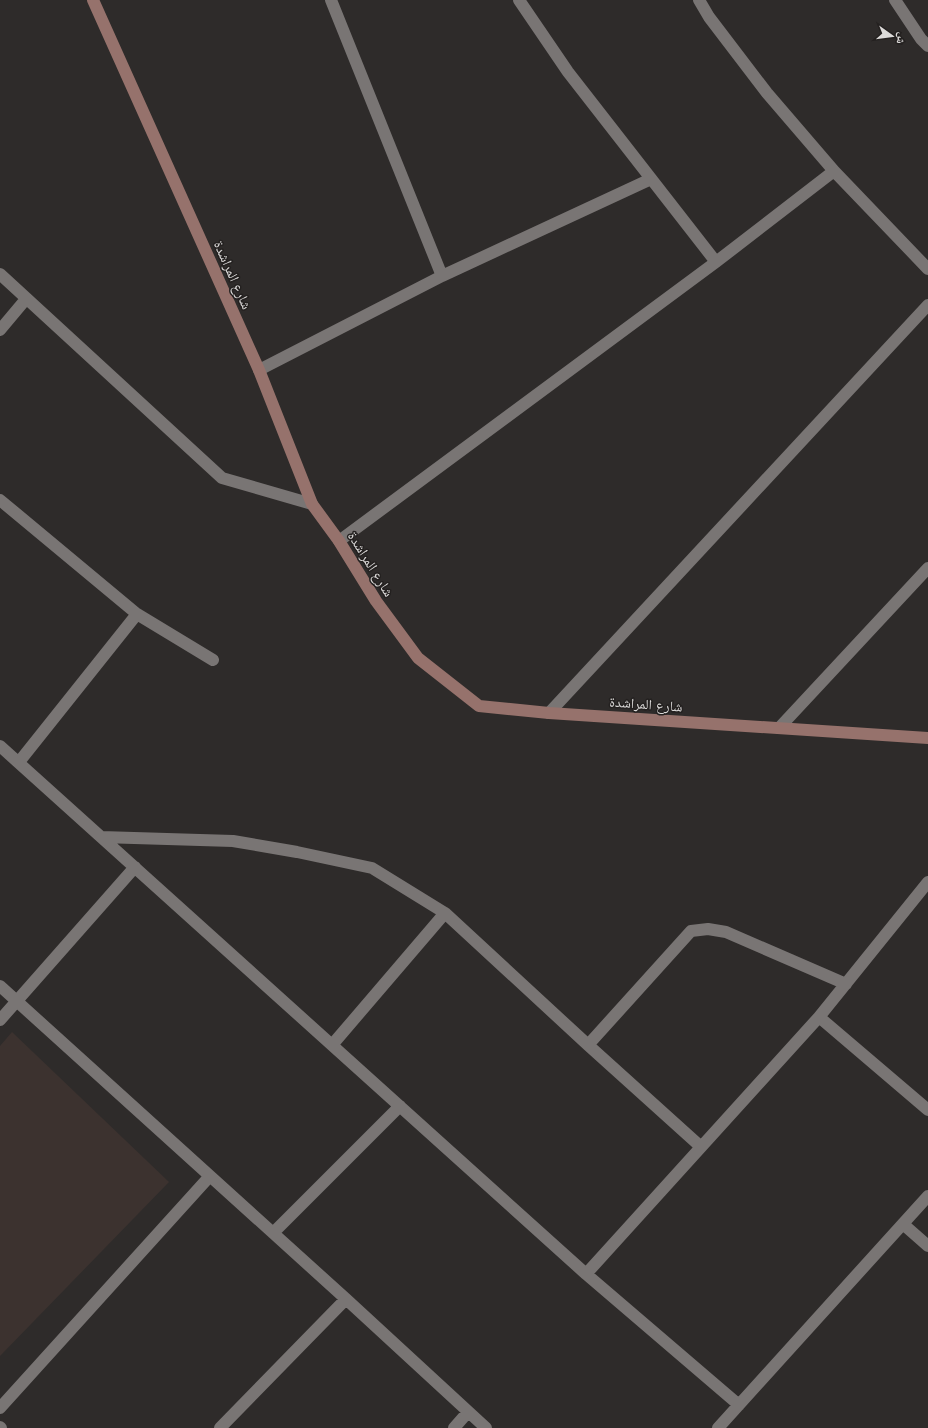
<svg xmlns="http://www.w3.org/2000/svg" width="928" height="1428" viewBox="0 0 928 1428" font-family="'Libre Baskerville','Noto Naskh Arabic',serif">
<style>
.built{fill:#3c322f}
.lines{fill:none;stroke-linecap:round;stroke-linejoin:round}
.street{stroke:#797574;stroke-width:12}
.secondary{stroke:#96726c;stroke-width:12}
.labels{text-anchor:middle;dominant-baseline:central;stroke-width:3;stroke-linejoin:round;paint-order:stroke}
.street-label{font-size:14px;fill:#dcdad9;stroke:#242120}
</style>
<rect width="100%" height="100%" fill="#2e2b2a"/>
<!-- built -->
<path class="built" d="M12,1032L169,1182L0,1356V1046Z"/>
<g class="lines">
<!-- street -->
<path class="street" d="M331,0L442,276
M519,0L568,72L716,262
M699,0L709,17L767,93L834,171L928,269
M895,0L921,39L928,46
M0,274L222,478L312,504
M0,330L26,299
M259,370L442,276L651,179
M0,500L137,614L213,660
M339,541L716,262L834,171
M549,713L928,305
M779,728L928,568
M0,746L586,1274L739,1405
M19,762L137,614
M101,837L233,841L297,852L372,868L445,913L588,1045L700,1146
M0,986L346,1299L486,1428
M819,1017L928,882
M0,1020L135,867
M332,1045L445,913
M588,1045L691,931L708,929L726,932L846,984
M903,1224L928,1246
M273,1233L400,1106
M586,1274L819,1017L928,1110
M0,1408L210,1176
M0,1427L1,1428
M220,1428L346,1299
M454,1428L468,1412
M718,1428L928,1196"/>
<!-- secondary -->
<path class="secondary" d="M93,0L259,370L312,504L339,541L376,601L418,658L479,706L549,713L928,738"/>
</g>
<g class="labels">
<!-- street labels -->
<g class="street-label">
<text transform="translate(233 275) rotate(66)">شارع المراشدة</text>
<text transform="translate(371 564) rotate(58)">شارع المراشدة</text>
<text transform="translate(646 704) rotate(4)">شارع المراشدة</text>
</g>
</g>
<!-- north arrow -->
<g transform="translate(892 36) rotate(104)" stroke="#242120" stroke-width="3" paint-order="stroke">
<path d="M0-3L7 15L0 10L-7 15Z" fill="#dcdad9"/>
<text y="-6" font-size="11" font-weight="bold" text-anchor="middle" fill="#dcdad9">ش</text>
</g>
</svg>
